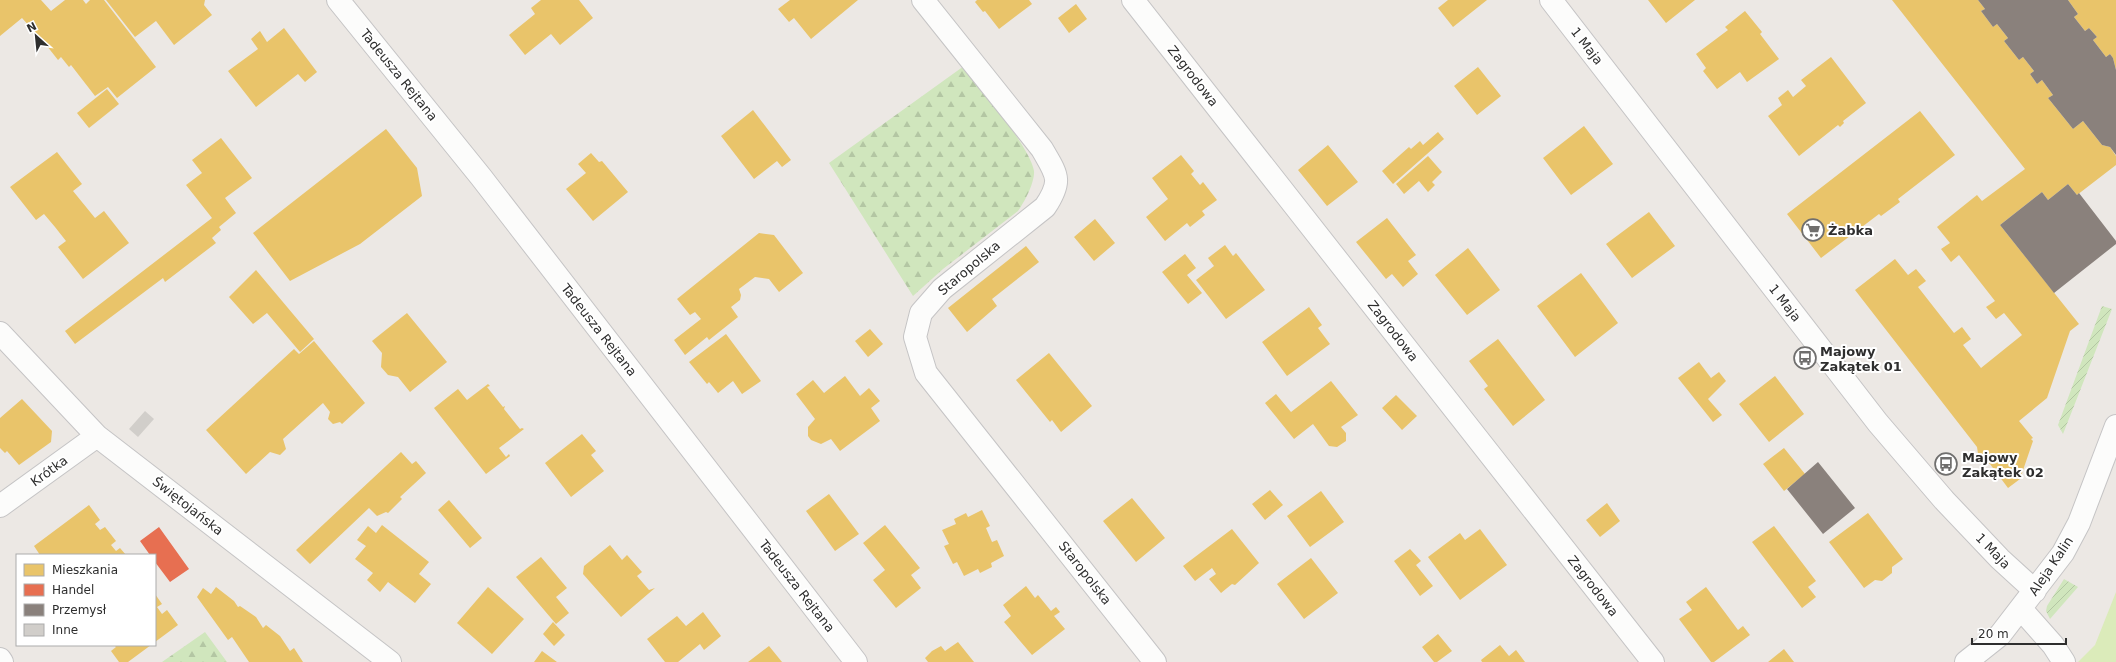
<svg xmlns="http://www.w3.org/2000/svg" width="2116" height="662" viewBox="0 0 2116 662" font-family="'DejaVu Sans',sans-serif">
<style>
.forest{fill:url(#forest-firs)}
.garden{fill:url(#garden-furrows)}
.pitch{fill:#dbebba}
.homes{fill:#e9c46a}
.shops{fill:#e76f51}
.industry{fill:#8a817c}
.building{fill:#d1ceca}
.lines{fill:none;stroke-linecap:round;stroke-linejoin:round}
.street-casing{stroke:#c5c4c5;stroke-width:24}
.street{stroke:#fcfcfb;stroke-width:22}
.labels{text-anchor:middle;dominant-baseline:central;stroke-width:4;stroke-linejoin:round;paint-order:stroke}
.street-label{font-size:13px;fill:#2e2e2e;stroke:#fff}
.poi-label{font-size:13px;font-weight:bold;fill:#2e2e2e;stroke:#fff;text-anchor:start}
</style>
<defs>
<pattern id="forest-firs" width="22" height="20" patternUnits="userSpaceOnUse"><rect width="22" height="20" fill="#d0e6bd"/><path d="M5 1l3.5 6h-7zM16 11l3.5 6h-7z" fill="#b3c6a3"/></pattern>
<pattern id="garden-furrows" width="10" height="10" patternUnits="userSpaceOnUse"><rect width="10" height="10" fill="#d0e6bd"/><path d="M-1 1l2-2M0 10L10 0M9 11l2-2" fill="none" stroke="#b3c6a3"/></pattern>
</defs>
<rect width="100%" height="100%" fill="#ece8e4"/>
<!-- forest -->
<path class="forest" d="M964,66C980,88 1030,147 1034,171C1035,182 1024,203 1018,211L943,269L913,296L829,163Z
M205,632L227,662H162Z"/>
<!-- garden -->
<path class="garden" d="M2102,306L2112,309L2063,434L2058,425Z
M2064,579L2078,587L2050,619L2046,611L2047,606Z"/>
<!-- pitch -->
<path class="pitch" d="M2116,592V662H2078L2095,645Z"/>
<!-- homes -->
<path class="homes" d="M0,0H41L51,11L65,0H83L86,4L90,0H104L156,67L117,98L108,87L95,96L71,65L69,67L61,57L58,60L43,41L41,42L32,31L34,29L32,27L31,28L22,18L0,36Z
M106,0H205L204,5L212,15L174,45L156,21L135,37Z
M541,0H579L593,18L560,45L551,34L525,55L509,35L535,14L531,8Z
M790,0H858L811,39L794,18L789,22L778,9Z
M977,0H1029L1032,4L999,29L985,11L983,12L975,2Z
M1448,0H1487L1453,27L1438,8Z
M1648,0H1695L1666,23Z
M1892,0H1978L1985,9L1981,11L1993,27L1997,24L2008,38L2004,41L2019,60L2023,57L2034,71L2030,74L2037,84L2042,80L2053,95L2048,98L2073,129L2083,121L2102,145L2110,147L2116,156V165L2077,195L2068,184L2048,200L2042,192L2000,225L2079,324L2070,331L2047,398L2019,421L2033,438L2031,439L2033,441L2020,479L2008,488L1990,464L1979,460L1977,447L1855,290L1895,259L1908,275L1916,269L1926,281L1918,287L1954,333L1962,327L1971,339L1963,345L1981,368L2022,335L2004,313L1996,319L1986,307L1995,301L1959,255L1951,262L1941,249L1950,243L1937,227L1977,195L1982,201L2025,169Z
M2068,0H2116V70L2113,58L2110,54L2106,57L2093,40L2097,37L2089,28L2085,31L2074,17L2078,14Z
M1076,4L1087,19L1069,33L1058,18Z
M1745,11L1762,32L1760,34L1779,59L1747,82L1740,72L1717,89L1703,71L1706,68L1696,54L1728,30L1725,27Z
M284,28L317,72L305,82L298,74L256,107L228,71L258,49L251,39L260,31L267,42Z
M1831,57L1866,103L1843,121L1844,123L1840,127L1838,125L1799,156L1768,116L1782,105L1778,98L1788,90L1793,97L1806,86L1801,80Z
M1478,67L1501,96L1477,115L1454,86Z
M107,89L119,104L89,128L77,113Z
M753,110L791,160L782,167L777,161L754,179L721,136Z
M1920,111L1955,155L1898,199L1900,202L1881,216L1879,214L1821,258L1787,214Z
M1584,126L1613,164L1571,195L1543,158Z
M386,129L417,168L422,196L360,244L290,281L253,233Z
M1438,132L1444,139L1393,184L1382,171L1409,147L1411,149L1420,141L1423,145Z
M221,138L252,178L225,198L236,213L219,227L221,230L212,238L216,243L165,282L163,278L75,344L65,331L212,218L186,185L202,173L192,160Z
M1328,145L1358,182L1327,206L1298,170Z
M57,152L82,184L73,191L95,218L104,211L129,243L83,279L58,247L66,241L55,227L44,214L36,220L10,187Z
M591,153L599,162L602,161L628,192L593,221L566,189L586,173L578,164Z
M1181,155L1194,171L1191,174L1200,185L1203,182L1217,200L1202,211L1205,215L1190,227L1187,223L1165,241L1146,217L1168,199L1152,178Z
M1428,156L1442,172L1432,182L1435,185L1428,192L1419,181L1404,194L1396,184Z
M1649,212L1675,246L1632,278L1606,244Z
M1387,218L1416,255L1408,261L1418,274L1403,287L1392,274L1386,279L1356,242Z
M1095,219L1115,243L1094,261L1074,237Z
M759,233L774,235L803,273L779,292L769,279L755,277L739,289L741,295L740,300L731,307L738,317L709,340L707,337L685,355L674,340L701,319L695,312L690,315L677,299Z
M1225,245L1233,256L1236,253L1265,290L1226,319L1196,280L1214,266L1208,258Z
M1026,246L1039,262L992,299L997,306L967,332L948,308Z
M1468,248L1500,290L1467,315L1435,275Z
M1185,254L1196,268L1187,275L1202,293L1188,304L1162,272Z
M256,270L314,339L300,352L267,313L253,324L229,297Z
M1581,273L1618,323L1575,357L1537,306Z
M1309,307L1322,325L1318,328L1330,344L1287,376L1262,342Z
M407,313L447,362L410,392L398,377L388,375L381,367L382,353L372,341Z
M870,329L883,344L868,357L855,341Z
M726,334L761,381L742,394L733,381L718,393L709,382L707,384L689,362Z
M1498,339L1545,400L1513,426L1484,389L1488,386L1469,361Z
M314,341L365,403L342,424L340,422L333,424L328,419L330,412L323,403L283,439L286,449L280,455L270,452L246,474L206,430L294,349L299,354Z
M1049,353L1092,406L1061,432L1052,420L1050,422L1016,380Z
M1699,362L1711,378L1719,372L1726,381L1708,399L1722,415L1713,422L1678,378Z
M845,376L860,396L869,388L880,401L871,408L880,421L840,451L831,439L821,444L811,440L808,436V427L815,419L796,394L813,380L824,393Z
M1775,376L1804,414L1769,442L1739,404Z
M1331,381L1358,415L1341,427L1346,433V441L1337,447L1329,446L1313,424L1294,439L1265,403L1276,394L1291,412Z
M488,384L490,386L487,387L503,407L505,406L504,409L520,429L522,428L524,429L499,448L506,457L509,454L510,456L486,474L434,408L458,389L467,400Z
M1396,395L1417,416L1402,430L1382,408Z
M22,399L52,431L51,442L19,465L7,451L5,453L0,448V418Z
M582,434L596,451L591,455L604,471L571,497L545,463Z
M1784,448L1805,474L1784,491L1763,464Z
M401,452L412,464L416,461L426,473L400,497L402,499L388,513L386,512L377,516L369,508L310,564L296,550Z
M1270,490L1283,505L1265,520L1252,504Z
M1321,491L1344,522L1310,547L1287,516Z
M829,494L859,534L835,551L806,511Z
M1132,498L1165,538L1136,562L1103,521Z
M449,500L482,538L470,548L438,510Z
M1607,503L1620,521L1600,537L1586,520Z
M89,505L100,520L95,524L100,530L105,527L116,541L111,545L116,551L120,548L126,555H40L34,546Z
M982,510L990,526L986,528L992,542L997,540L1004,556L991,563L992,567L980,573L978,569L964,576L957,562L953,564L944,546L949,544L942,530L956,524L954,519L966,513L968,517Z
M1868,513L1903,559L1892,567V573L1882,581L1875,580L1864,588L1829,542Z
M382,525L429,562L419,574L431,584L415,603L388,582L380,592L367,580L373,573L355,559L366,546L357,540L368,526L376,533Z
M885,525L920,568L911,575L921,588L896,608L873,580L885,570L863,543Z
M1774,526L1816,581L1808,587L1816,597L1802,608L1752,542Z
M1232,529L1259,563L1235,585L1232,584L1221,593L1209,579L1216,574L1212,568L1195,581L1183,566Z
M1480,529L1507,565L1460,600L1428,557L1460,533L1465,540Z
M610,545L622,560L627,555L642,572L637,576L649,590L655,588L621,617L583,574L584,566Z
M1410,549L1421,561L1416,565L1433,586L1420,596L1394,561Z
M541,557L567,588L556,597L569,613L556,624L516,577Z
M1311,558L1338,593L1304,619L1277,584Z
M1026,586L1035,598L1038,595L1051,611L1056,607L1060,612L1054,616L1065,629L1032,655L1004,622L1011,616L1003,605Z
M216,587L234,601L238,607L240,606L256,617L263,628L266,625L280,636L290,651L294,648L303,662H249L232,637L228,640L197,597L203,588L211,594Z
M488,587L524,619L492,654L457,623Z
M1706,587L1738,630L1743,626L1750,635L1714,662H1711L1679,619L1692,610L1686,602Z
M155,594L162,604L157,607L162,614L167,610L178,625L155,642Z
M703,612L721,636L704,650L700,644L678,662H665L647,639L677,616L686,626Z
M553,622L565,635L554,646L543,634Z
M1438,634L1452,651L1437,662H1434L1422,647Z
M958,642L974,662H928L925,658L932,651L941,646L945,651Z
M114,645H151L128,662H119L111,651L116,647Z
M1500,645L1509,656L1516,650L1525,662H1482L1481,660Z
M769,646L782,662H748Z
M1784,649L1794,662H1768Z
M542,651L557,662H534Z"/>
<!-- shops -->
<path class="shops" d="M159,527L189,569L170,582L155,562V555H150L140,541Z"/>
<!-- industry -->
<path class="industry" d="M1978,0H2068L2078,14L2074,17L2085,31L2089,28L2097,37L2093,40L2106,57L2110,54L2113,58L2116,70V155L2110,147L2102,145L2083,121L2073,129L2048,98L2053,95L2042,80L2037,84L2030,74L2034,71L2023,57L2019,60L2004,41L2008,38L1997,24L1993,27L1981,11L1985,9Z
M2068,184L2077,195L2079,193L2116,241V244L2054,293L2000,225L2042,192L2048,200Z
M1818,462L1855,508L1823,534L1787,489Z"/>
<!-- building -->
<path class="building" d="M145,411L154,419L138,437L129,429Z"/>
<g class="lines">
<!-- street casing -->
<g class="street-casing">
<path id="street" d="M338,0L481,177L856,662
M923,0L1042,149C1057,175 1063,180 1045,207L942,289L921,313L915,337L926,373L1155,662
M1133,0L1653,662
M1551,0L1878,423L1944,500L2000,559L2035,591
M0,333L97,436L390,662
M0,506L97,436
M2021,609L2053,645L2064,662
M0,659L2,662
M1966,662L2000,635L2063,553L2079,523L2116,426"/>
</g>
<!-- street -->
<use href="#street" class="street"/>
</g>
<!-- icons -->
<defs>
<g id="supermarket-ring" transform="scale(1.15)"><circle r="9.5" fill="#fff" stroke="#706f6e" stroke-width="1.5"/><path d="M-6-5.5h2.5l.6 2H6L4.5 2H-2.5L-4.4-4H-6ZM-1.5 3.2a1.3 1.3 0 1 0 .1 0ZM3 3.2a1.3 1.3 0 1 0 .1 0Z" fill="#706f6e"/></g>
<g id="bus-ring" transform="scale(1.15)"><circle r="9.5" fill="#fff" stroke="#706f6e" stroke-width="1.5"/><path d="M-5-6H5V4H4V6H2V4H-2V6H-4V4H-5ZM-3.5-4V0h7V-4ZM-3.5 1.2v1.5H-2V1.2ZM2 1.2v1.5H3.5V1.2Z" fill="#706f6e"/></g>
</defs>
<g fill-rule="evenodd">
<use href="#supermarket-ring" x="1813" y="230"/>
<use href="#bus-ring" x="1805" y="358"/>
<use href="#bus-ring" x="1946" y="464"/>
</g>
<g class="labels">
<!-- street labels -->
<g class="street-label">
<text transform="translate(1587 46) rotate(52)">1 Maja</text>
<text transform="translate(399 75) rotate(51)">Tadeusza Rejtana</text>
<text transform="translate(1193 76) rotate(52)">Zagrodowa</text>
<text transform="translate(969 268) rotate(-40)">Staropolska</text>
<text transform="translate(1785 303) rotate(52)">1 Maja</text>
<text transform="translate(599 330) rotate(52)">Tadeusza Rejtana</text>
<text transform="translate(1393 331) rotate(52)">Zagrodowa</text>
<text transform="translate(49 471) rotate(-36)">Krótka</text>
<text transform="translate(188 506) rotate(38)">Świętojańska</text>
<text transform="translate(1993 551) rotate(46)">1 Maja</text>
<text transform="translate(2051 566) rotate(-56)">Aleja Kalin</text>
<text transform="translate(1085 573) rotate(52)">Staropolska</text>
<text transform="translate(797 586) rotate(52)">Tadeusza Rejtana</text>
<text transform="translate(1593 586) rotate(52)">Zagrodowa</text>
</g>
<!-- poi labels -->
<g class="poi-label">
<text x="1828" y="230">Żabka</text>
<text x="1820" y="351">Majowy<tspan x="1820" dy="15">Zakątek 01</tspan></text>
<text x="1962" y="457">Majowy<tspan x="1962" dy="15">Zakątek 02</tspan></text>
</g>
</g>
<!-- legend -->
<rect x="16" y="554" width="140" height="92" fill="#ffffff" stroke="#ababab"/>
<rect x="24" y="564" width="20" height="12" fill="#e9c46a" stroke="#ababab"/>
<text x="52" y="574" font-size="12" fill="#2e2e2e">Mieszkania</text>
<rect x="24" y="584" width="20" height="12" fill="#e76f51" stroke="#ababab"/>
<text x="52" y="594" font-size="12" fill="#2e2e2e">Handel</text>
<rect x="24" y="604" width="20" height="12" fill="#8a817c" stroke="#ababab"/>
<text x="52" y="614" font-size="12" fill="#2e2e2e">Przemysł</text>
<rect x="24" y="624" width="20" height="12" fill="#d1ceca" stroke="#ababab"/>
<text x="52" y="634" font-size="12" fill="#2e2e2e">Inne</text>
<!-- north arrow -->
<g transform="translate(36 36) rotate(333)" stroke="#ffffff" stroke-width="3" paint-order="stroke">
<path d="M0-3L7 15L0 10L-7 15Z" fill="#2e2e2e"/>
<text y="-6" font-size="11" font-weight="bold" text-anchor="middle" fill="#2e2e2e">N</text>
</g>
<!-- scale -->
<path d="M1972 638v6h94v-6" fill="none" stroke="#2e2e2e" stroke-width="2"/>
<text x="1978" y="638" font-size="12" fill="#2e2e2e" stroke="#ffffff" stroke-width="3" paint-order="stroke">20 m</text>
</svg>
